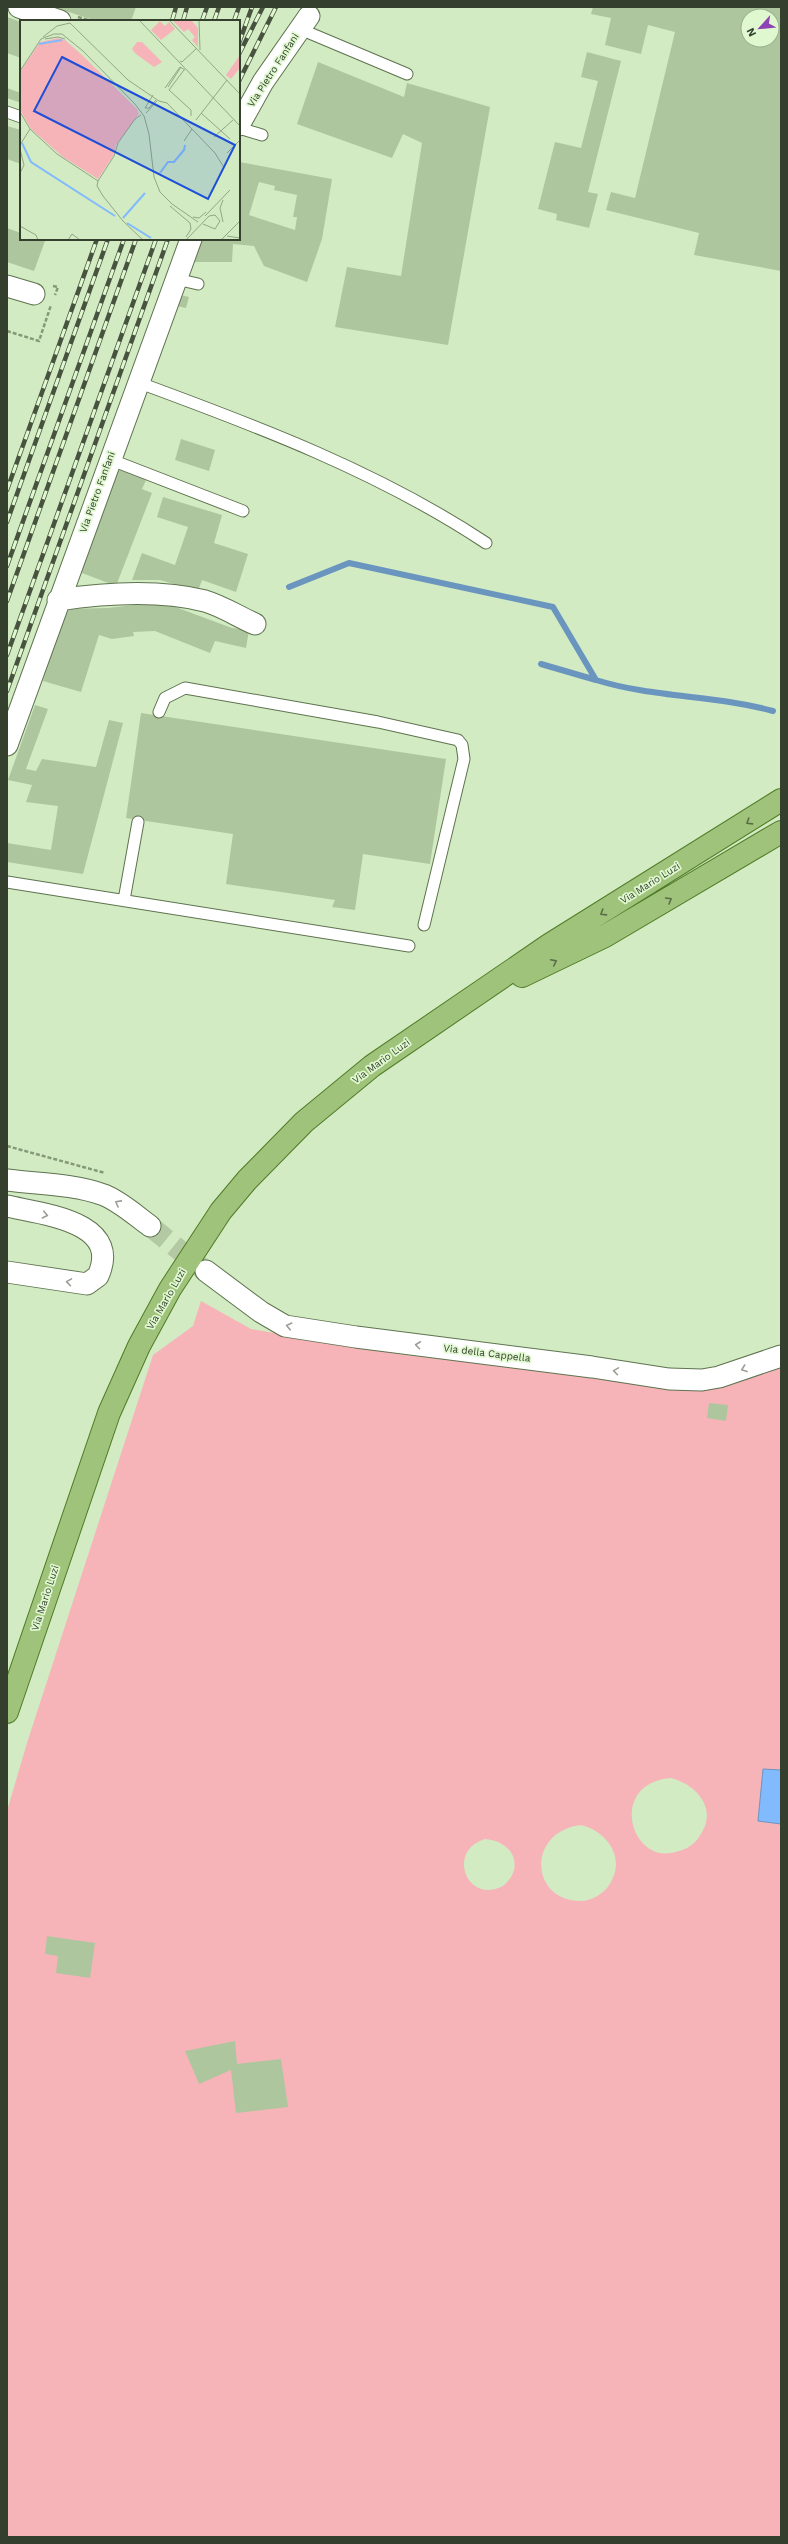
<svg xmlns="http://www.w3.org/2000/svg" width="788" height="2544" viewBox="0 0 788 2544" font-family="'Work Sans',sans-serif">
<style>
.green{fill:#f6b4b9;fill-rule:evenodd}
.water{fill:#81bafd;stroke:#6a95bf}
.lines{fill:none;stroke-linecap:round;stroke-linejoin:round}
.stream{stroke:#6a95bf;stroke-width:6}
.building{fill:#aec69e;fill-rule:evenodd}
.minor-tunnel{stroke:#b3c9a4;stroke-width:21;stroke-dasharray:21 10;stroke-linecap:butt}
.service-casing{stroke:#5e734f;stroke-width:13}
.minor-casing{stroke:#5e734f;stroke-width:23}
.primary-casing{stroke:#507b27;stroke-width:24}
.path{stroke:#86987a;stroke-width:2.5;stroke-dasharray:4 2;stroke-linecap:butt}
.service{stroke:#fff;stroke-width:11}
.minor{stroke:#fff;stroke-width:21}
.primary{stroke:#9fc37b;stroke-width:22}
.rail-casing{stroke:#47533f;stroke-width:4.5}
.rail{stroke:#dff8cf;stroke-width:3;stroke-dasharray:9;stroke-linecap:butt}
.oneway{stroke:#5a6d49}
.oneway2{stroke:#9a9f96}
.labels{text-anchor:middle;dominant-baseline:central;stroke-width:3.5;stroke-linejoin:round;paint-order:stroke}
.street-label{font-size:10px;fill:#353f2e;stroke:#dff8cf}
.inset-river{fill:none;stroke:#81bafd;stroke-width:2}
.inset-road{fill:none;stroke:#93a687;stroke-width:1}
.view{fill:#1d4ed8;fill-opacity:0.15;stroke:#1d4ed8;stroke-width:2}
.inset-edge{fill:none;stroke:#353f2e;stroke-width:2}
</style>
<rect width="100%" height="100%" fill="#d2ebc2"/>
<!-- green -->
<path class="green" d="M201,1301L251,1329L405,1355L709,1388L732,1385L781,1363V2537H7V1811L27,1743L153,1355L193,1326ZM671,1778C695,1784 717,1807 702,1832C697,1842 690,1848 679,1851C631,1869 606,1783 671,1778ZM581,1825C609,1832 628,1861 607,1888C601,1895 590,1901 581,1901C529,1901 527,1831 581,1825ZM485,1839C502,1840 518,1852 514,1870C512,1877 507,1884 501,1887C467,1903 446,1851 485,1839Z"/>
<!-- water -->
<path class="water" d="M763,1769L781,1770V1824L758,1821Z"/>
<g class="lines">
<!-- stream -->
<path class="stream" d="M289,587L349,563L553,607L596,680C654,698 714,695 773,711
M541,664L596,680"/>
</g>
<!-- building -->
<path class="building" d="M54,7H136L131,21H96Z
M593,7H781V271L694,255L699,233L606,210L611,192L635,198L675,32L648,25L641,54L605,45L611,18L591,14ZM748,16H772V40H748Z
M7,17L21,22V58L7,53Z
M587,52L621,61L588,192L598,194L589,228L556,220L557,214L538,209L555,142L581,148L598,81L581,77Z
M318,62L404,97L407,83L490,107L448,345L335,327L347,267L401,276L422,143L403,134L392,158L297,124Z
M7,88L21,93V103L7,98Z
M7,126L21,130V164L7,159Z
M239,162L332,179L322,239L307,282L264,266L254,246L233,244L232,262H191L198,239H239ZM259,182L275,186L274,190L297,195L293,217H297L295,230L249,215Z
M7,228L21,233V239L45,241L34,271L7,262Z
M180,295L189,297L186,308L177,306Z
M181,439L215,450L209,471L175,460Z
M117,467L147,478L142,489L152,493L116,586L77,571Z
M163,497L222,515L214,543L248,554L236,592L202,580L198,591L160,580H132L142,553L175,565L188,527L157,517Z
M162,602L232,628L249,630L246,648L215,641L210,653L155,631L133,632L134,636L112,639L99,635L81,692L43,681L65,609L107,608Z
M35,705L48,709L26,769L36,771L42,759L96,767L109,720L123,723L83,874L7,862V843L51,850L58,806L26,802L32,785L8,780Z
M141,713L446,759L430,864L363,854L355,910L332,907L335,900L226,884L233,834L126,818Z
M709,1403L728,1405L726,1421L707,1418Z
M47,1936L95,1943L90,1978L56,1973L58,1956L45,1954Z
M235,2041L237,2064L281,2059L288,2107L236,2113L231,2070L199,2084L185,2051Z"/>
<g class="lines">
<!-- minor-tunnel -->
<path class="minor-tunnel" d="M150,1226L204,1270"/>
<!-- service casing -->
<g class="service-casing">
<path id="service" d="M300,29L407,74
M7,112L21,117
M239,128L262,135
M176,279L198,284
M137,382C257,426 379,472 486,543
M109,459L243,511
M159,712L165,698L185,688L378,722L458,740L462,745L464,759L424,925
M7,882L409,946
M124,900L138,822"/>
</g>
<!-- minor casing -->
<g class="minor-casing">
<path id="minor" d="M19,7L60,21
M239,125L263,82L309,16
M7,286L34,294
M58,600C105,593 158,589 205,601C222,606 239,617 255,624
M7,745L191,239
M7,1180C38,1184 74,1184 104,1195C121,1202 135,1215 150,1226
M7,1206C41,1214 123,1221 98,1276L87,1284L7,1272
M206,1271L261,1312L285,1326L356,1337L592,1367L669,1379L702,1380L719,1377L781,1356"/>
</g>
<!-- primary casing -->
<g class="primary-casing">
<path id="primary" d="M522,976L605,936L781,832
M7,1712L109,1413L139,1346L170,1289L221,1211L247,1180L304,1122L372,1066L549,945L781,800"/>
</g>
<!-- path -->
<path class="path" d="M78,17L91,21
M53,286L58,287L55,295
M7,331L39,341L51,305
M7,1146L105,1173"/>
<!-- service -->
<use href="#service" class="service"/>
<!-- minor -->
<use href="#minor" class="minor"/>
<!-- primary -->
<use href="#primary" class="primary"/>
<!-- rail casing -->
<g class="rail-casing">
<path id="rail" d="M172,21L176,7
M183,21L187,7
M202,21L207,7
M214,21L219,7
M234,21L239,7
M239,43L252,7
M239,54L263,7
M239,81L276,7
M7,490L97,239
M7,522L108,239
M7,566L124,239
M7,601L136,239
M7,655L156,239
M7,691L168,239"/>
</g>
<!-- rail -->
<use href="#rail" class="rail"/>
</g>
<!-- one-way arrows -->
<defs><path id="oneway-chevron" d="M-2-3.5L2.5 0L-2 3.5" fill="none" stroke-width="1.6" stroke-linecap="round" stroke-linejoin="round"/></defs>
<g class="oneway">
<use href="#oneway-chevron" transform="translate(749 822) rotate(148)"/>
<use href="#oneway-chevron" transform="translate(669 900) rotate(-30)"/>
<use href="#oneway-chevron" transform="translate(603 913) rotate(148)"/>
<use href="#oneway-chevron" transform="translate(554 962) rotate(-26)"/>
</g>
<g class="oneway2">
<use href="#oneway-chevron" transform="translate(118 1203) rotate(-151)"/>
<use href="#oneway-chevron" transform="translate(45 1215) rotate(13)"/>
<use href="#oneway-chevron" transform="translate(69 1282) rotate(-171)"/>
<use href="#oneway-chevron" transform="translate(289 1326) rotate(-167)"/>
<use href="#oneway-chevron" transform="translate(418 1345) rotate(-173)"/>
<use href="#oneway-chevron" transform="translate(744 1369) rotate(160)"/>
<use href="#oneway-chevron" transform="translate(616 1371) rotate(-171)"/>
</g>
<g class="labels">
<!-- street labels -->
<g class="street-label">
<text transform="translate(273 70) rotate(-57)">Via Pietro Fanfani</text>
<text transform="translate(97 492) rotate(-70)">Via Pietro Fanfani</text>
<text transform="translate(650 883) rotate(-32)">Via Mario Luzi</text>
<text transform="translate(381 1061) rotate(-36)">Via Mario Luzi</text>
<text transform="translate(166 1299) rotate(-60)">Via Mario Luzi</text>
<text transform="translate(487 1353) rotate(7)">Via della Cappella</text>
<text transform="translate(45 1598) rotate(-72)">Via Mario Luzi</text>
</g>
</g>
<!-- overview -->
<g transform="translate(20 20)">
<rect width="220" height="220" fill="#d2ebc2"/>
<path d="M152,0H171L178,8V27L172,20L175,17L168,9L164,12ZM140,1L145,6L149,2L155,9L141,20L131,10ZM38,18L45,20L62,35L117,89L119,94L96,125L93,136L78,159L43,137L11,109L0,90V52L20,22ZM117,22H122L142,42L134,47L116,34L112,29ZM220,35V48L211,59L206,55Z" fill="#f6b4b9"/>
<path class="inset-river" d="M19,24L42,20M2,123L11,142L95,196M140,153L148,142H154L164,130L165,125M103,198L125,173M107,203L131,218"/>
<path class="inset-road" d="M119,0L220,106M149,0L220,74M179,0L180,30M23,17L37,6L50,3L108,60L139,81L147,83L195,133L203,146M25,19L38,17L45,19M160,41L162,42L177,28M164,50L149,70L171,90V96M0,51L21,19L34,14H42L63,31L115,84L124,96L129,114L134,157L140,172L152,184L178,202M148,67L161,47M145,68L160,47L165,50M133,75L125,88H129L136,80M0,92L10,109L37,134L78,161M126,93L137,81M181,93L210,119M176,100L207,60M194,117L213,100M164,121L172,109M0,125L10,109M0,129L4,145L0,153M207,133L220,120M78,161L94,136L98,123L115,99L121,95M78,161L77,166L83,176L103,201L123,220M203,180L200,188L203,202M150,186L170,203L171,209L166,217M185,196L210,170M173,197L179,198L186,192M0,206L16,215L18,220M207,216L220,218M48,220L52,214L60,220M166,220L189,196L195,195L200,201L195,209L183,204M201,220L220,201"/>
<path class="view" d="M42,37L215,125L188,179L14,91Z"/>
<rect width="220" height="220" class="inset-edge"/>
</g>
<!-- border -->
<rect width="788" height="2544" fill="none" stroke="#353f2e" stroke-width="16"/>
<!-- north arrow -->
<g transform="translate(760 28) rotate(243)"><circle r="19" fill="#dff8cf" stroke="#9bae8f"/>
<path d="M0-3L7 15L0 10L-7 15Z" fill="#8f42b3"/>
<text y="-6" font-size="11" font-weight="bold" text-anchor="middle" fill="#353f2e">N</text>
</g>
</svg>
